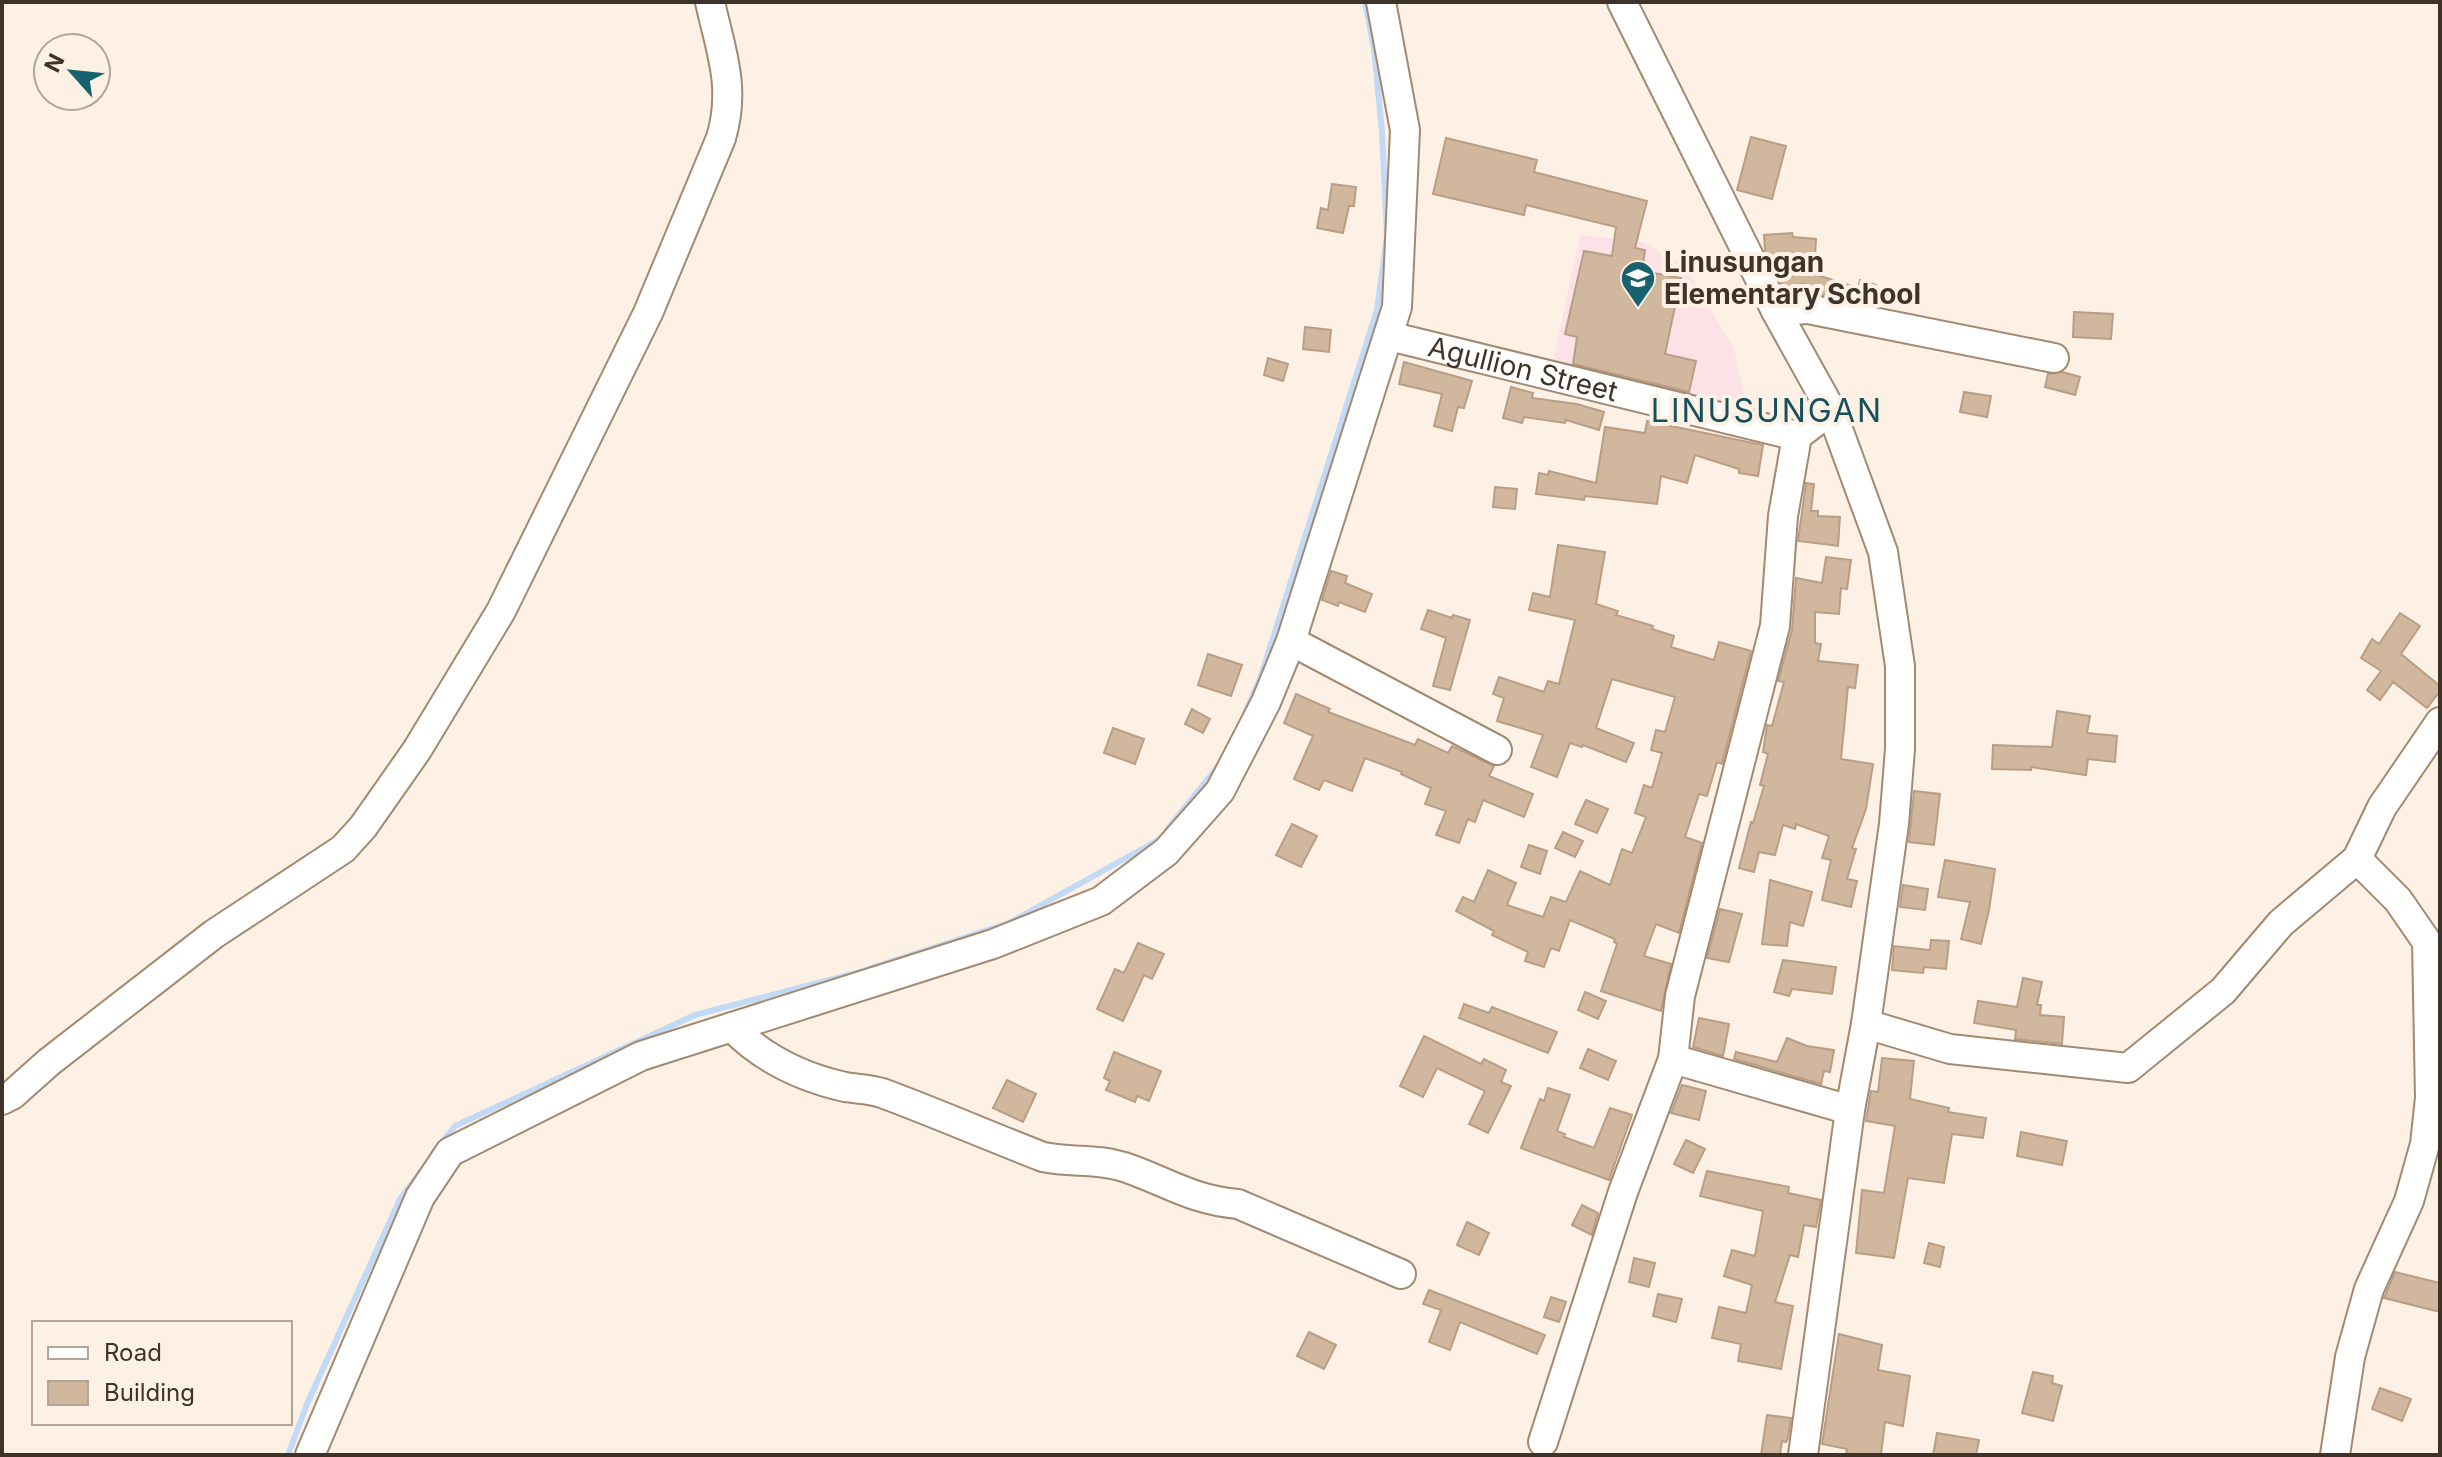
<svg xmlns="http://www.w3.org/2000/svg" width="2442" height="1457" viewBox="0 0 2442 1457" font-family="Inter,sans-serif">
<style>
.education{fill:#fce2e6}
.lines{fill:none;stroke-linecap:round;stroke-linejoin:round}
.stream{stroke:#c2daf5;stroke-width:6}
.building{fill:#d1b79e;stroke:#b99e85;stroke-width:2}
.minor-casing{stroke:#a38970;stroke-width:32}
.minor{stroke:#fff;stroke-width:28}
.labels{text-anchor:middle;dominant-baseline:central;stroke-width:8;stroke-linejoin:round;paint-order:stroke}
.poi-label{font-size:28px;font-weight:bold;fill:#3f3329;stroke:#fdf1e6;text-anchor:start}
.street-label{font-size:28px;fill:#3f3329;stroke:#fdf1e6}
.quarter-label{font-size:32px;letter-spacing:2px;fill:#16505a;stroke:#fdf1e6}
</style>
<rect width="100%" height="100%" fill="#fdf1e6"/>
<!-- education -->
<path class="education" d="M1580,235L1643,242L1687,269L1734,349L1748,413L1551,372Z"/>
<g class="lines">
<!-- stream -->
<path class="stream" d="M1246,711L1260,679L1377,310L1387,236L1382,132L1374,49L1365,2
M1167,830L1220,764
M440,1145L455,1126L695,1015L856,973L1009,923L1160,839
M288,1455L307,1404L400,1199L422,1170"/>
</g>
<!-- building -->
<path class="building" d="M1751,137L1786,146L1772,199L1737,190Z
M1446,138L1537,160L1534,172L1647,201L1635,248L1645,250L1642,271L1681,278L1665,354L1696,361L1689,392L1573,364L1577,337L1565,334L1584,251L1612,256L1616,227L1526,205L1524,215L1433,194Z
M1332,184L1356,187L1354,206H1349L1343,233L1317,228L1321,208L1328,210Z
M1792,233L1793,237L1816,239L1814,274L1858,288L1860,280L1876,285L1871,304L1801,292L1804,284L1783,287L1765,251L1764,235Z
M2074,312L2113,314L2111,339L2073,337Z
M1305,327L1331,330L1329,352L1303,349Z
M1268,358L1288,364L1283,381L1264,375Z
M1404,362L1472,381L1464,408L1458,407L1452,431L1434,426L1442,394L1399,384Z
M2063,372L2080,377L2075,395L2045,387L2048,374Z
M1511,387L1533,393L1532,398L1577,404L1604,412L1599,430L1566,420L1565,423L1524,417L1522,423L1503,418Z
M1964,392L1991,396L1987,417L1960,412Z
M1647,421L1763,445L1758,476L1739,473V469L1695,455L1687,483L1661,476L1657,504L1585,496L1584,500L1536,494L1539,473L1548,475L1549,471L1596,483L1605,427L1645,433Z
M1806,483L1814,484L1811,511H1818V516L1840,517L1838,546L1798,541Z
M1495,487L1517,489L1515,509L1493,507Z
M1558,545L1605,552L1596,604L1618,611L1616,615L1653,626L1652,629L1674,636L1671,647L1714,660L1719,642L1751,651L1722,764L1717,762L1707,796L1699,794L1685,837L1702,843L1679,933L1656,924L1644,956L1671,964L1661,1011L1601,991L1617,944L1614,942L1615,939L1570,920L1559,951L1551,948L1544,967L1525,961L1528,952L1492,935L1494,931L1456,911L1463,897L1474,902L1488,870L1516,883L1507,905L1543,917L1551,897L1566,902L1580,871L1610,885L1622,849L1632,853L1646,817L1635,813L1644,785L1652,788L1662,753L1651,750L1656,730L1665,732L1675,697L1612,679L1596,728L1634,743L1626,762L1583,745L1582,747L1570,743L1557,777L1531,767L1543,735L1497,721L1504,698L1493,694L1499,677L1544,692L1548,681L1559,684L1575,620L1529,610L1533,593L1550,597Z
M1826,557L1851,560L1847,589L1841,588L1839,614L1815,612V643L1821,644L1818,661L1858,665L1855,688L1848,687L1841,759L1873,764L1866,809L1852,848L1856,849L1847,879L1857,881L1851,907L1822,900L1831,860L1822,858L1829,836L1796,824L1795,829L1783,825L1775,855L1759,852L1754,872L1739,868L1751,822L1753,823L1764,786L1760,785L1768,754L1763,752L1767,725L1772,726L1784,682L1778,681L1792,630L1796,578L1822,583Z
M1331,571L1347,576L1345,583L1372,594L1365,612L1339,602L1338,606L1322,600Z
M1428,610L1452,618L1453,615L1470,620L1450,690L1433,686L1446,638L1421,629Z
M2400,613L2420,626L2401,654L2440,686V691L2427,708L2393,682L2380,700L2367,690L2381,671L2361,658L2372,639L2379,644Z
M1208,654L1242,665L1231,696L1198,685Z
M1296,694L1330,709L1328,712L1415,745L1418,739L1448,753L1452,746L1494,766L1489,776L1533,794L1524,817L1483,800L1475,822L1468,819L1459,843L1436,835L1446,811L1425,804L1431,788L1401,774L1402,772L1365,758L1352,791L1324,780L1319,790L1294,779L1313,736L1284,723Z
M1192,709L1210,719L1203,733L1185,724Z
M2057,711L2090,716L2087,733L2117,736L2115,762L2088,759L2086,775L2031,767V770L1992,769L1993,745L2052,747Z
M1113,728L1144,739L1135,764L1104,753Z
M1914,791L1940,794L1934,845L1909,842Z
M1586,800L1608,809L1597,833L1575,824Z
M1292,824L1317,836L1301,867L1276,855Z
M1563,832L1583,841L1575,857L1555,848Z
M1529,845L1547,851L1540,874L1521,867Z
M1945,860L1995,869L1989,910L1981,944L1961,939L1970,902L1938,897Z
M1770,880L1812,892L1803,926L1790,922L1787,946L1762,944Z
M1903,885L1928,889L1925,910L1900,907Z
M1720,909L1742,914L1729,962L1707,958Z
M1931,940L1949,941L1946,969L1924,967L1923,973L1892,970L1894,946L1930,950Z
M1138,943L1164,954L1152,979L1144,975L1123,1021L1097,1009L1115,969L1124,973Z
M1783,960L1836,967L1832,994L1792,989L1789,996L1774,992Z
M2023,978L2042,982L2037,1005H2041L2040,1015L2064,1017L2062,1044L2015,1039L2016,1030L1974,1023L1978,1001L2017,1007Z
M1585,992L1606,1001L1598,1019L1578,1010Z
M1464,1004L1489,1013L1492,1007L1557,1032L1548,1053L1459,1018Z
M1699,1018L1729,1024L1723,1056L1693,1047Z
M1424,1036L1481,1064L1484,1059L1506,1070L1501,1082L1511,1086L1488,1133L1469,1124L1485,1091L1437,1068L1423,1097L1400,1086Z
M1787,1038L1807,1046L1834,1050L1830,1072L1824,1071L1821,1084L1734,1059L1736,1052L1777,1062Z
M1588,1049L1616,1061L1608,1080L1580,1068Z
M1114,1052L1161,1071L1149,1101L1137,1096L1135,1102L1106,1090L1110,1081L1104,1078Z
M1882,1058L1914,1061L1910,1099L1949,1108L1948,1112L1986,1118L1983,1138L1952,1134L1944,1183L1908,1178L1894,1258L1856,1253L1862,1190L1884,1193L1895,1126L1866,1121L1871,1091L1878,1092Z
M1007,1080L1036,1094L1023,1122L993,1108Z
M1682,1085L1706,1091L1699,1120L1671,1113Z
M1548,1088L1570,1095L1557,1131L1565,1134L1564,1137L1594,1148L1610,1108L1632,1115L1609,1180L1521,1148L1540,1099L1544,1101Z
M2021,1132L2067,1141L2062,1165L2017,1156Z
M1686,1140L1705,1149L1693,1173L1674,1164Z
M1707,1171L1789,1187L1788,1193L1821,1200L1816,1227L1804,1225L1798,1257L1790,1255L1775,1302L1793,1306L1781,1369L1738,1361L1741,1344L1712,1338L1719,1307L1746,1313L1752,1285L1724,1276L1732,1250L1755,1256L1763,1211L1700,1196Z
M1582,1205L1598,1213L1592,1235L1572,1225Z
M1467,1222L1489,1233L1479,1255L1457,1245Z
M1929,1243L1944,1247L1940,1267L1924,1263Z
M1634,1258L1655,1263L1649,1287L1629,1282Z
M2395,1272L2440,1283V1312L2384,1298Z
M1429,1290L1545,1335L1537,1354L1460,1322L1450,1350L1429,1342L1441,1310L1423,1304Z
M1658,1294L1682,1299L1676,1322L1653,1316Z
M1551,1297L1566,1302L1559,1322L1544,1317Z
M1309,1332L1336,1345L1324,1369L1297,1356Z
M1839,1334L1882,1345L1878,1370L1910,1376L1903,1426L1885,1422L1881,1455H1846L1847,1449L1822,1444Z
M2033,1372L2053,1376L2052,1383L2062,1386L2053,1421L2022,1413Z
M2380,1388L2411,1399L2402,1421L2372,1409Z
M1767,1415L1791,1418L1788,1438L1786,1442L1782,1441L1780,1455H1761Z
M1937,1433L1979,1440L1976,1455H1933Z"/>
<g class="lines">
<!-- minor casing -->
<g class="minor-casing">
<g id="minor">
<path d="M1622,2L1776,311L1831,410L1883,552L1900,666V749L1894,824L1866,1024L1850,1110L1803,1455"/>
<path d="M1776,311L1808,309L2054,358"/>
<path id="s1" d="M1389,336L1797,436"/>
<path d="M1291,641L1497,750"/>
<path d="M1866,1024L1950,1049L2128,1068L2223,991L2281,923L2357,859L2382,807L2440,722"/>
<path d="M732,1027C763,1059 801,1077 845,1087C857,1089 870,1089 882,1093C936,1113 989,1136 1043,1157C1071,1163 1097,1158 1124,1167C1166,1181 1191,1200 1238,1204L1401,1274"/>
<path d="M1673,1059L1850,1110"/>
<path d="M2,1100L12,1095L49,1062L214,934L343,849L363,827L417,750L501,611L648,313L721,138C736,87 721,52 710,2"/>
<path d="M1543,1442L1623,1192L1673,1059L1680,996L1775,626L1783,516L1797,436L1831,410"/>
<path d="M310,1455L420,1197L450,1152L641,1056L993,944L1101,901L1166,852L1220,791L1266,702L1291,641L1397,307L1405,130L1381,2"/>
<path d="M2335,1455L2350,1357L2369,1289L2409,1201L2425,1144L2430,1098L2427,942L2398,900L2357,859"/>
</g>
</g>
<!-- minor -->
<use href="#minor" class="minor"/>
</g>
<!-- icons -->
<defs>
<g id="school-pin" transform="scale(1.8)"><path d="M0 17L-7.5 6A9.5 9.5 0 1 1 7.5 6Z" fill="#17626e" stroke="#fdf1e6"/><path d="M0-5L7-2L0 1L-7-2ZM-4 1L0 2.5L4 1V4Q0 6-4 4Z" fill="#fff"/></g>
</defs>
<g fill-rule="evenodd">
<use href="#school-pin" x="1638" y="278"/>
</g>
<g class="labels">
<!-- poi labels -->
<g class="poi-label">
<text x="1664" y="262">Linusungan<tspan x="1664" dy="32">Elementary School</tspan></text>
</g>
<!-- street labels -->
<g class="street-label">
<text stroke="none"><textPath href="#s1" startOffset="138">Agullion Street</textPath></text>
</g>
<!-- quarter labels -->
<g class="quarter-label">
<text x="1767" y="410">LINUSUNGAN</text>
</g>
</g>
<!-- border -->
<rect width="2442" height="1457" fill="none" stroke="#3f3329" stroke-width="8"/>
<!-- legend -->
<rect x="32" y="1321" width="260" height="104" fill="#fdf1e6" stroke="#b1a59a" stroke-width="2"/>
<rect x="48" y="1347" width="40" height="12" fill="#ffffff" stroke="#b1a59a" stroke-width="2"/>
<text x="104" y="1361" font-size="24" fill="#3f3329">Road</text>
<rect x="48" y="1381" width="40" height="24" fill="#d1b79e" stroke="#b1a59a" stroke-width="2"/>
<text x="104" y="1401" font-size="24" fill="#3f3329">Building</text>
<!-- north arrow -->
<g transform="translate(72 72) rotate(297)"><circle r="38" fill="#fdf1e6" stroke="#b1a59a" stroke-width="2"/>
<path d="M0-6L14 30L0 20L-14 30Z" fill="#17626e"/>
<text y="-12" font-size="22" font-weight="bold" text-anchor="middle" fill="#3f3329">N</text>
</g>
</svg>
